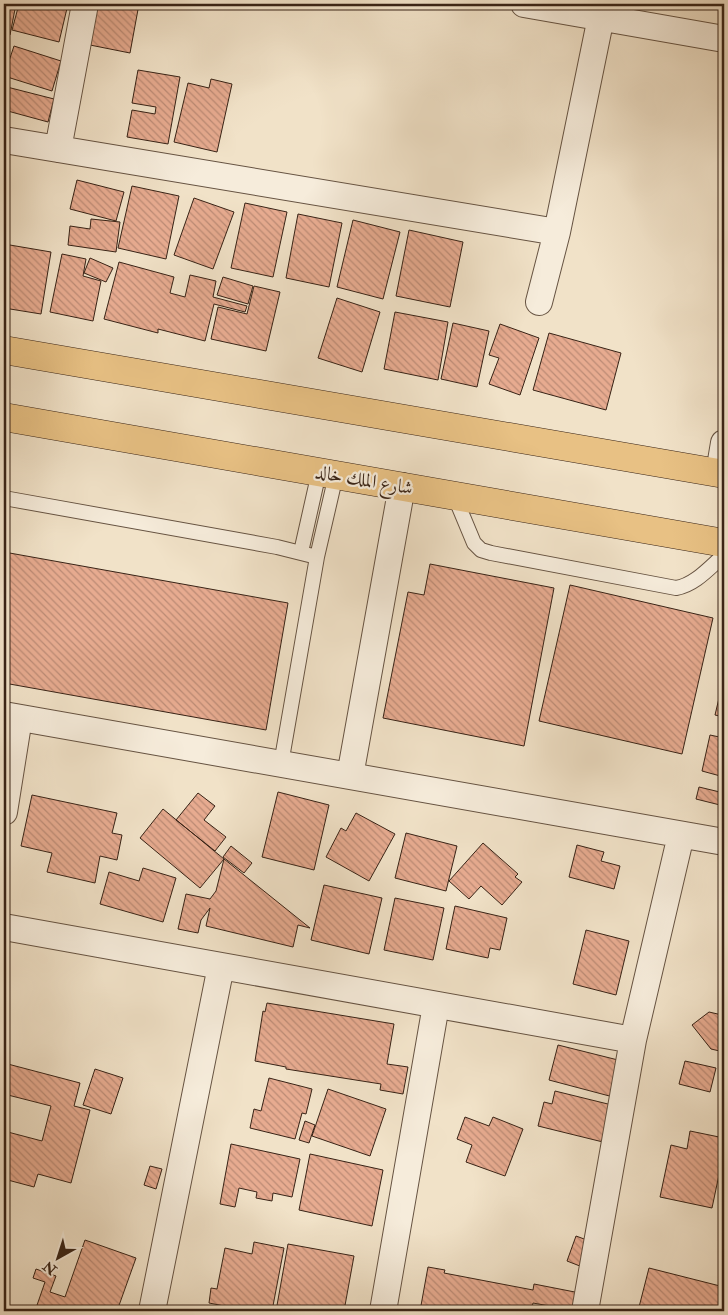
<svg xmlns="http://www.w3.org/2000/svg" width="728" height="1315" viewBox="0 0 728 1315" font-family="'IM FELL Double Pica',Amiri,serif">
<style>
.building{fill:url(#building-back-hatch);stroke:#382316}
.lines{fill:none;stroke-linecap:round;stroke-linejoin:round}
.lane-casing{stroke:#665342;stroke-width:16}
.street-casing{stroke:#665342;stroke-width:28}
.primary-casing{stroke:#382316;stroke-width:29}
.lane{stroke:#f6ecdb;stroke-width:14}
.street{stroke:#f6ecdb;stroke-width:26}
.primary{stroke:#e8c184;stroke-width:28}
.labels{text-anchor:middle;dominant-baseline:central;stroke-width:4.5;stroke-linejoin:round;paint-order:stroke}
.street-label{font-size:19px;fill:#382316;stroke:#f6ecdb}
</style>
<defs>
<pattern id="building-back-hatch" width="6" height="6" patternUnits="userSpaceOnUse" patternTransform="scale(1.25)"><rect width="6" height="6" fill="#e7ab90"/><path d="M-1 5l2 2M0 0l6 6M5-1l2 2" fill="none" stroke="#bc8b75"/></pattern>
</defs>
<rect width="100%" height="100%" fill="#f1e2c8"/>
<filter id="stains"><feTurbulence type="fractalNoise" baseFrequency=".004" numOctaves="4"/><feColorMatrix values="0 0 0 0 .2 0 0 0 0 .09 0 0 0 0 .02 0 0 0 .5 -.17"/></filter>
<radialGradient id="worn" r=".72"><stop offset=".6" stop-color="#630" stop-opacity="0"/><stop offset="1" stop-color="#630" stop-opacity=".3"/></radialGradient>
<!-- building -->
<path class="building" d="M4,4H16L10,35L4,33Z
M19,4H68L59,42L12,30Z
M97,4H139L130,53L90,45Z
M14,46L61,61L52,91L4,76Z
M138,70L180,77L168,144L127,137L132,110L155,114L156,107L132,103Z
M211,79L232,84L217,152L174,142L188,83L209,88Z
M7,87L54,99L48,122L4,110V100Z
M77,180L124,192L116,221L70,209Z
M132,186L179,196L166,259L118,248Z
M194,198L234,212L213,269L174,255Z
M245,203L287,212L273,277L231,268Z
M298,214L342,223L329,287L286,278Z
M91,219L120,222L116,252L68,245L70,226L90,229Z
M353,220L400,232L383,299L337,287Z
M409,230L463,242L450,307L396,296Z
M4,244L51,252L41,314L4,308Z
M62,254L86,259L83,276L101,281L93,321L50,312Z
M90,258L113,268L106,282L84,273Z
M119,262L174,277L170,293L185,297L190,275L216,281L213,297L247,306L245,312L214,304L205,341L158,329V333L104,319Z
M223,277L253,286L248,304L217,295Z
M254,286L280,292L266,351L211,339L218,307L247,314Z
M337,298L380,312L362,372L318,358Z
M395,312L448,322L438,380L384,369Z
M453,323L489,331L477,387L441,379Z
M500,324L539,338L520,395L489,384L499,358L489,355Z
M549,333L621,353L606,410L533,390Z
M4,552L288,603L266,730L4,683Z
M430,564L554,588L524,746L383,718L408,592L424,595Z
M570,585L713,618L682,754L539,721Z
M724,677V717L715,715Z
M710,735L724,738V777L702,771Z
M699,787L724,793V806L696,799Z
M278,792L329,805L314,870L262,857Z
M198,793L215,806L204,820L226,837L215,851L176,820Z
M32,795L117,813L112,833L122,835L117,860L100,856L95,883L47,872L52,853L21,846Z
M163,809L224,859L200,888L140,838Z
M356,813L395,834L369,881L326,857L341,828L346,831Z
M406,833L457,846L446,891L395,878Z
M483,843L518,874L515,877L522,882L502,905L481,886L469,899L449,881Z
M577,845L604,852L601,861L620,866L614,889L569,877Z
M231,846L252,863L244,873L223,857Z
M224,859L310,928L298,925L293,947L206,926L210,908L201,920L198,933L178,929L186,894L210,899L216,891Z
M143,868L176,878L163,922L100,904L109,872L139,881Z
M324,885L382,898L369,954L311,940Z
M395,898L444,908L433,960L384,950Z
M455,906L507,918L500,950L490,948L488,958L446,949Z
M586,930L629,941L616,995L573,984Z
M267,1003L394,1024L387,1064L408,1067L403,1094L380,1090L381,1084L286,1069V1067L255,1061L263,1011L265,1012Z
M709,1012L722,1015L724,1013V1052L711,1049L692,1025Z
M558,1045L626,1062L617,1098L549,1080Z
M685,1061L716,1068L710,1092L679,1084Z
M4,1063L80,1083L74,1106L90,1110L71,1183L38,1174L34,1187L4,1179V1131L42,1141L51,1106L4,1094Z
M95,1069L123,1078L111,1114L83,1105Z
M269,1078L312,1089L306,1114L302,1113L295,1139L250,1128L254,1109L261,1111Z
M328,1089L386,1109L370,1156L312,1136Z
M555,1091L616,1106L607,1143L538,1126L544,1102L552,1104Z
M465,1117L489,1126L493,1117L523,1129L505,1176L466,1162L472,1145L457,1139Z
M305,1121L315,1125L309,1143L299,1140Z
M690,1131L724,1138V1151L712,1208L660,1197L671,1145L687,1149Z
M231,1144L300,1159L292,1197L273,1193L272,1201L256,1198L257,1192L239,1188L235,1207L220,1204Z
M310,1154L383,1170L372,1226L299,1210Z
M150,1166L162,1169L156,1189L144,1185Z
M576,1236L595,1243L585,1268L567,1261Z
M85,1240L136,1258L117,1311H35L45,1282L33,1278L36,1269L56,1276L50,1292L65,1297Z
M254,1242L284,1248L272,1311H250L209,1303L211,1288L217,1289L225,1248L252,1254Z
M288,1244L354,1256L344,1311H276Z
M428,1267L445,1270L444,1273L533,1290L534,1284L585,1294L577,1311L533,1303L531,1311H420Z
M649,1268L724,1287V1311H638Z"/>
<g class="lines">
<!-- lane casing -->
<g class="lane-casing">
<path id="lane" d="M454,495L474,543L481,550L491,553L676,588C695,585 710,567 724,555
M4,498L277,547L317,557L281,764
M301,552L319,472
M317,557L336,475"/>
</g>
<!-- street casing -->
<g class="street-casing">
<path id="street" d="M524,4L724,39
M4,140L557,232L601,17
M58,149L85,4
M539,302L557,232
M719,473L724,443
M4,715L724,842
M350,776L402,486
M4,812L19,718
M4,927L633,1040
M152,1311L221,966
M383,1311L436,1005
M585,1311L633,1040L681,835"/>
</g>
<!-- primary casing -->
<g class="primary-casing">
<path id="primary" d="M4,350L724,474
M4,417L724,543"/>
</g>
<!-- lane -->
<use href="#lane" class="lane"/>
<!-- street -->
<use href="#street" class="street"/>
<!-- primary -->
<use href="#primary" class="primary"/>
</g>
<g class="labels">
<!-- street labels -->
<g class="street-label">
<text transform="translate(364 480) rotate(10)">شارع الملك خالد</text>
</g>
</g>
<!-- margin -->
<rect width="728" height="1315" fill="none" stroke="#f1e2c8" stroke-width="20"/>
<rect x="5" y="5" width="718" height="1305" fill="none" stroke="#382316" stroke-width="2.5"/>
<rect x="10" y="10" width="708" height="1295" fill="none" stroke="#382316"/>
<!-- north arrow -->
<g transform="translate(58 1258) rotate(219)" stroke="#f6ecdb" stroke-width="4" paint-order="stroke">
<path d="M0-4L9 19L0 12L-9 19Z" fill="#382316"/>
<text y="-8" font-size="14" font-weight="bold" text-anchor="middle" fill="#382316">N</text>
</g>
<rect width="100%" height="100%" filter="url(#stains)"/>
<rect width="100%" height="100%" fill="url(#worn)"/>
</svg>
